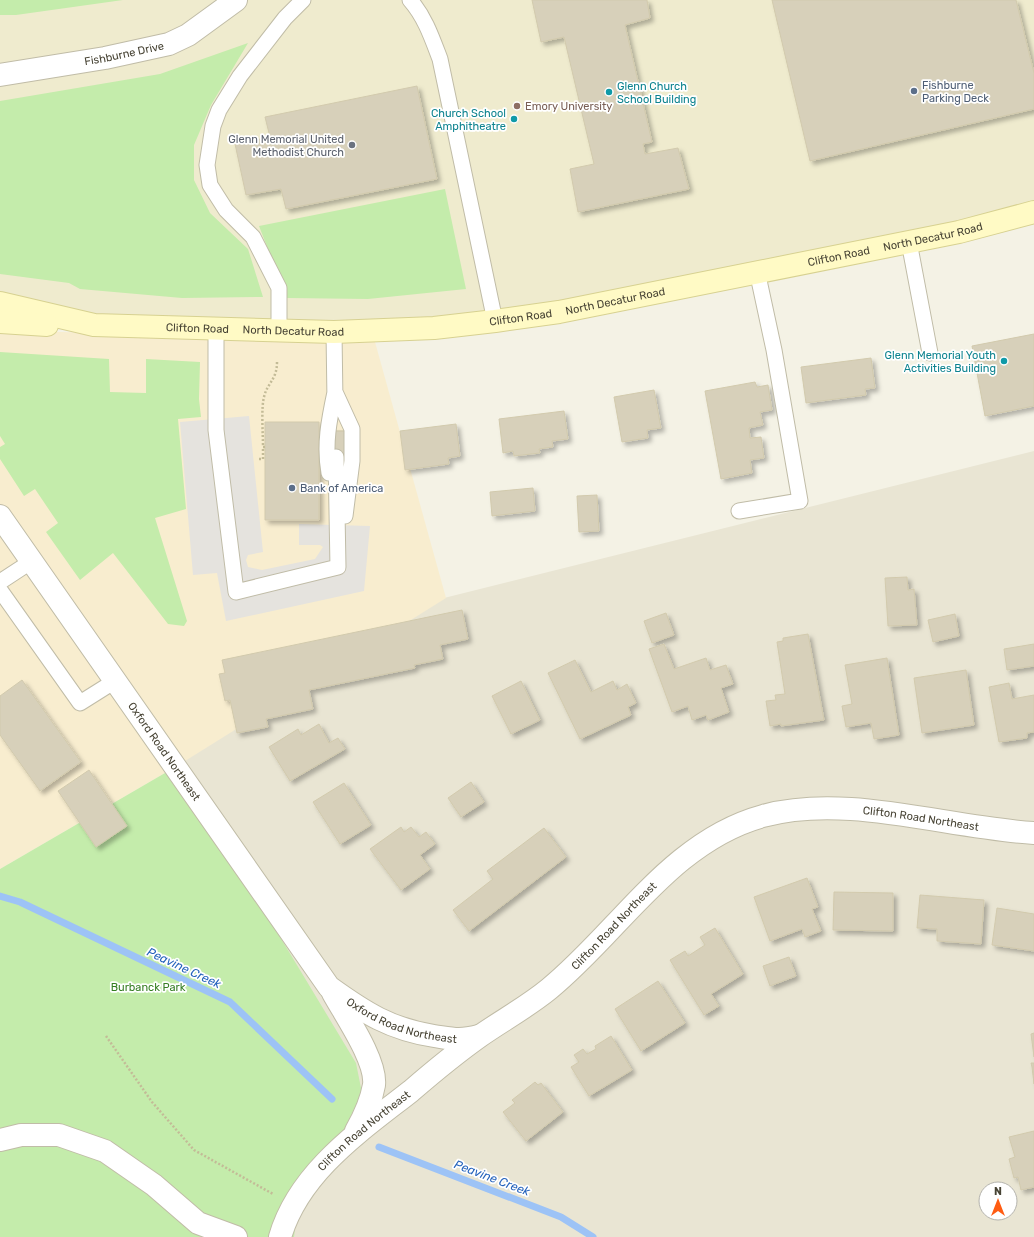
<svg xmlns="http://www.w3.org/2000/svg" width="1034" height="1237" viewBox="0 0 1034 1237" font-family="Rubik,sans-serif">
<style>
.residential{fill:#e9e5d3;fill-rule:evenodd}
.commercial{fill:#f8edcf}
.education{fill:#efebce}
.green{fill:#c4ecab}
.parking{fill:#e5e3de}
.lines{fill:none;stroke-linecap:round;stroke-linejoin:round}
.stream{stroke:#9dc3f6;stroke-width:7}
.building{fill:#d7d0ba;stroke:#d2caad;filter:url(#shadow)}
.service-casing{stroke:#c0bca7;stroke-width:17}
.minor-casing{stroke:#c0bca7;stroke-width:24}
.tertiary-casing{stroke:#c0bca7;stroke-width:24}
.secondary-casing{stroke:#d7d191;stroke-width:24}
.path{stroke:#c3bb97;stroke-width:2.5;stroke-dasharray:2 2;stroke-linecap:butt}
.service{stroke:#fff;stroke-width:15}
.minor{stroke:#fff;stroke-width:22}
.tertiary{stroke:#fff;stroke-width:22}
.secondary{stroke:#fffac5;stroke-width:22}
.service-dot{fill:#5c6f8a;stroke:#fff;stroke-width:1.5}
.culture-dot{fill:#0f9aa8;stroke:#fff;stroke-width:1.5}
.education-dot{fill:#8d6e63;stroke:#fff;stroke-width:1.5}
.worship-dot{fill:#6b7280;stroke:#fff;stroke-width:1.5}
.labels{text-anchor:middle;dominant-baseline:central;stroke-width:3.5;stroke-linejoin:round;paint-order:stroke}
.street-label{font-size:11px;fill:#474334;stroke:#fff}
.service-label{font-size:11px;fill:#4e5e75;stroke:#fff;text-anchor:start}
.culture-label{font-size:11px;fill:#0d838f;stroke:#fff;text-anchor:end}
.education-label{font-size:11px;fill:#785e54;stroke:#fff;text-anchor:start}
.worship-label{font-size:11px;fill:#5b616d;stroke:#fff;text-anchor:end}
.park-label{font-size:11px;fill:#367e23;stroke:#fff}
.water-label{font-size:12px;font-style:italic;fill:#2563bc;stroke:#fff}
</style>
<defs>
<filter id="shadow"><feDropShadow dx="3.5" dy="3.5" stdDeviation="2" flood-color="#0004"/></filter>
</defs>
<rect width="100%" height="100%" fill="#f4f2e5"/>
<!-- residential -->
<path class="residential" d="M1034,451V1237H292L176,764L444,598ZM986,1189H1010V1213H986Z"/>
<!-- commercial -->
<path class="commercial" d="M0,330L375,342L446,598L177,766L0,869Z"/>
<!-- education -->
<path class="education" d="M0,0H1034V212L559,312L216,330L0,303Z"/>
<!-- green -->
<path class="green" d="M0,0H123L16,15H0Z
M248,43L211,105L194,145V180L210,213L248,249L263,297L182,298L80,289L69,283L0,274V101L160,74Z
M445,189L466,289L368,299L287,298L259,226Z
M0,352L109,359L110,392L146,393V359L200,362L199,399L201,417L178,419L186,509L155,518L187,621L184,626L168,624L113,553L80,580L46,532L58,523L35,489L24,496L0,459V447L5,444L0,436Z
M177,766L356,1063L362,1093L318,1183L297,1212L294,1237H0V869Z"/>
<!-- parking -->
<path class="parking" d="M249,416L263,552L248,555L246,560L248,567L262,570L315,559L323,547L320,545H299V524L370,526L364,591L226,621L217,573L193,575L180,422Z"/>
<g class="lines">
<!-- stream -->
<path class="stream" d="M0,896L20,902L230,1002L332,1099
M379,1147L561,1217L593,1237"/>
</g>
<!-- building -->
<path class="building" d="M532,0H647L650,18L625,25L652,142L643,144L645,154L678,148L689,189L578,212L570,169L594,164L564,37L541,42Z
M772,0H1016L1034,73V109L810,161Z
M417,86L437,179L286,209L281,189L246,195L235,144L270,137L265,117Z
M1034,334V406L985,416L972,346Z
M871,358L875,388L865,389L866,395L806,403L801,367Z
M755,382L757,387L768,385L772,410L760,412L763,425L749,428L750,438L761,437L764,458L750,460L752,473L721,479L705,391Z
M654,390L661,428L647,430L648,438L622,442L614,397Z
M564,411L568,439L552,441L553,447L539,449L540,453L514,456L513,451L503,453L499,419Z
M265,422H319V431H347V456L319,457V520H265Z
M456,424L460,456L448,458L449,464L405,470L400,431Z
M319,431H347V456L319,457Z
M533,488L535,511L492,516L490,492Z
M597,495L599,531L579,532L577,496Z
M907,577L908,590L914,589L917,625L888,626L885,578Z
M462,610L468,639L440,645L443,659L414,665L415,668L309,690L313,709L266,719L268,727L237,733L230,700L225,701L219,674L225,673L222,660Z
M666,613L674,635L652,643L644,621Z
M955,614L959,636L933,642L928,620Z
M808,634L824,720L781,726V724L770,726L766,701L776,700L775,695L785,694L777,642L783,641V638Z
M664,644L674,669L706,658L710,670L726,665L733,684L721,688L729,712L708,720L706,715L692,720L688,706L672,712L649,649Z
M1034,644V666L1007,670L1004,649Z
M887,658L899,735L874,739L871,723L846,727L842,706L852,704L845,665Z
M575,660L591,692L613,681L617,690L627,684L636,703L628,707L631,715L580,739L548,673Z
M966,670L974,725L922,733L914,678Z
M22,680L81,762L40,791L0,735V696Z
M521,681L540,720L511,734L492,696Z
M1009,683L1012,699L1034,695V732L1027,733V738L999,742L989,687Z
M319,724L329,743L338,738L345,749L290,781L269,747L298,729L301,735Z
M89,770L127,826L96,847L58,791Z
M471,782L484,802L461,817L448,798Z
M344,783L371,825L340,844L313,802Z
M401,827L404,832L411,827L419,837L426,832L435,844L420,855L430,869L401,890L370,849Z
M544,828L566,857L469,931L453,910L493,879L487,871Z
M807,878L818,907L812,909L821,931L805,937L802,929L770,941L754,897Z
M834,892L893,893V931L833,930Z
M920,895L984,900L981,944L937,941V929L917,928Z
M997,908L1034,914V951L992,945Z
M715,928L743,974L711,994L719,1006L704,1015L670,960L685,951L688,956L705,945L700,937Z
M789,957L796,976L770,986L763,966Z
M658,981L685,1023L641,1051L615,1009Z
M1034,1033V1057L1031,1034Z
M611,1036L632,1070L589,1096L571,1067L579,1062L574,1055L583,1049L587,1054L596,1049L595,1046Z
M1031,1063H1034V1084L1032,1067Z
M535,1082L538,1085L541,1083L563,1112L526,1141L503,1112L515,1103L512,1100Z
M1034,1131V1187L1021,1190L1018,1177L1014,1178L1009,1159L1015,1157L1009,1137Z"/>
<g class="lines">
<!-- service casing -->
<g class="service-casing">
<path id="service" d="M410,0C425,17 432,38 440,59L495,321
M909,242L930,353
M216,330V430L236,592L338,567L336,457
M279,331V288L253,237L226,210L210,185L207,165L213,126L219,110L240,76L285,18L303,0
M334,332L335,402
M335,392L352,429V461L345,516
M329,473C324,445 329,420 335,392
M739,511L800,501L774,350L757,271
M0,582L32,561
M0,590L80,703L115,681"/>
</g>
<!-- minor casing -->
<g class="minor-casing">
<g id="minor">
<path id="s1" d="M0,75L105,58L169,44L188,35L236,0"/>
<path d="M0,1140L21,1135H59L105,1151L154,1185L198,1223L236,1237"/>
</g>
</g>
<!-- tertiary casing -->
<g class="tertiary-casing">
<g id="tertiary">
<path id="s2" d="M0,516L329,987C365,1013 390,1029 434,1036C454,1039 459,1041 479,1036"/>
<path d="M333,993C345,1015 377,1061 374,1085C371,1102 364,1117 356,1131"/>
<path id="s3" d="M280,1237C299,1172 360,1131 411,1091C433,1072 456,1053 480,1036C503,1020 527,1007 549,989C619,932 671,841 763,816C847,793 947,828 1034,833"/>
</g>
</g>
<!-- secondary casing -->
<g class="secondary-casing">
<g id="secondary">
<path id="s4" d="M0,303L94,325L334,332L434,328L495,321L559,312L959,232L1034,212"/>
<path d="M0,322L47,325"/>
</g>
</g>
<!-- path -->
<path class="path" d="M265,447H263C263,434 261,408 264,397C267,383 277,380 277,362
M259,459H263V447
M106,1036L152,1102L194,1150L273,1194"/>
<!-- service -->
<use href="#service" class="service"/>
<!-- minor -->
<use href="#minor" class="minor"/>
<!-- tertiary -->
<use href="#tertiary" class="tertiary"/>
<!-- secondary -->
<use href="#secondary" class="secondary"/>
</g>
<!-- markers -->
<g class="service-dot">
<circle cx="914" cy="91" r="4"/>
<circle cx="292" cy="488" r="4"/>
</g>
<g class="culture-dot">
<circle cx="609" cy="92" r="4"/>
<circle cx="514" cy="119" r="4"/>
<circle cx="1004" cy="361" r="4"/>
</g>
<circle class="education-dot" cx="517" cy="106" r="4"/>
<circle class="worship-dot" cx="352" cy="145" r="4"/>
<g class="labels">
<!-- street labels -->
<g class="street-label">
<text stroke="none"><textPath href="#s1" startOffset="126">Fishburne Drive</textPath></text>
<text stroke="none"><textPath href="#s4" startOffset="944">North Decatur Road</textPath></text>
<text stroke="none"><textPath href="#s4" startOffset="848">Clifton Road</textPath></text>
<text stroke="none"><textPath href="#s4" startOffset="620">North Decatur Road</textPath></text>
<text stroke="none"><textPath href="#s4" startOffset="524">Clifton Road</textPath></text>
<text stroke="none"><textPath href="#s4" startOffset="200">Clifton Road</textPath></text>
<text stroke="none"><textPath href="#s4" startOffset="296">North Decatur Road</textPath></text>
<text stroke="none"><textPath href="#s2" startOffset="287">Oxford Road Northeast</textPath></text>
<text stroke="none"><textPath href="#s3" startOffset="809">Clifton Road Northeast</textPath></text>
<text stroke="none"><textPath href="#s3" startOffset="462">Clifton Road Northeast</textPath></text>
<text stroke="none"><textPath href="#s2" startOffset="656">Oxford Road Northeast</textPath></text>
<text stroke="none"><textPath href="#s3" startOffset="138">Clifton Road Northeast</textPath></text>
</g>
<!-- service labels -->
<g class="service-label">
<text x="922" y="85">Fishburne<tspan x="922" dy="13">Parking Deck</tspan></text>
<text x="300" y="488">Bank of America</text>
</g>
<!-- culture labels -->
<g class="culture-label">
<text x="617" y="86" text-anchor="start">Glenn Church<tspan x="617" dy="13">School Building</tspan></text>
<text x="506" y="113">Church School<tspan x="506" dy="13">Amphitheatre</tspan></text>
<text x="996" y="355">Glenn Memorial Youth<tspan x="996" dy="13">Activities Building</tspan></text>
</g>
<!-- education labels -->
<g class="education-label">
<text x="525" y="106">Emory University</text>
</g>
<!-- worship labels -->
<g class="worship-label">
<text x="344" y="139">Glenn Memorial United<tspan x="344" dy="13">Methodist Church</tspan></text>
</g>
<!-- park labels -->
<g class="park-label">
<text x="148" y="987">Burbanck Park</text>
</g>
<!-- water labels -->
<g class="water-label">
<text transform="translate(184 968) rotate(25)">Peavine Creek</text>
<text transform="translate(492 1178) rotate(21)">Peavine Creek</text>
</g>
</g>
<!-- north arrow -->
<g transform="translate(998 1201)"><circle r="19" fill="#ffffff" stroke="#b5b4ae"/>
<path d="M0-3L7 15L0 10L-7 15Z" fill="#ff5c12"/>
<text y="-6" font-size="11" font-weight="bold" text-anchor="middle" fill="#474334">N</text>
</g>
</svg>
